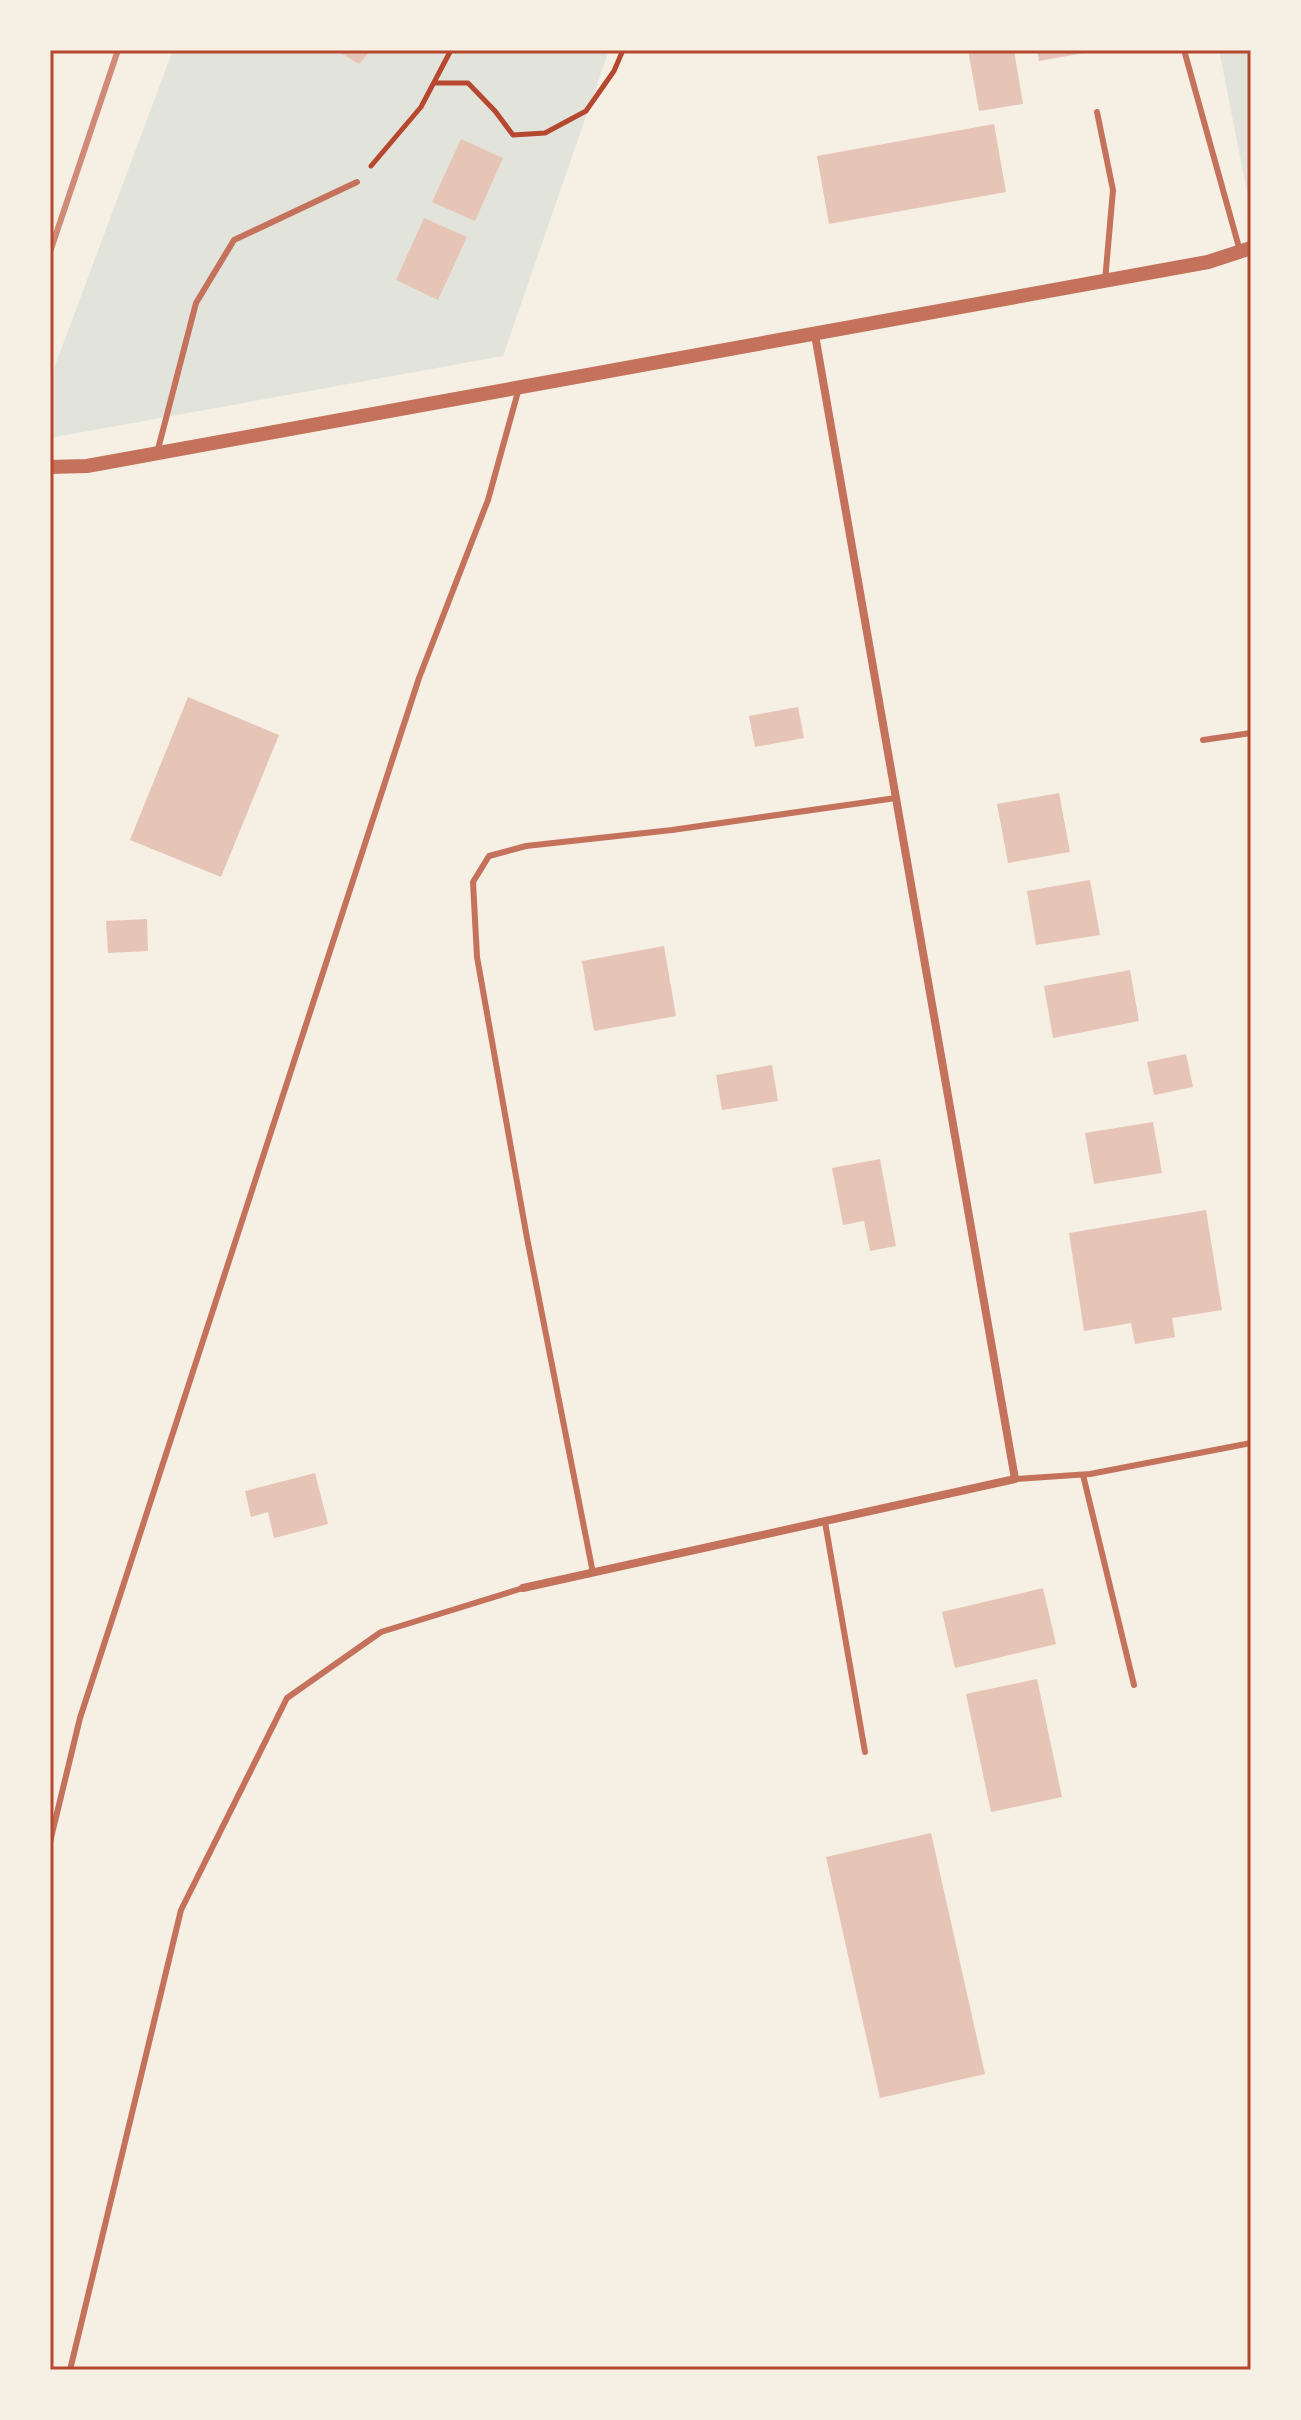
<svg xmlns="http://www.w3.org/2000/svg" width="1301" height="2420" viewBox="0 0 1301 2420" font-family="Barlow,sans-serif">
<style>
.green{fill:#e2e4dc}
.building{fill:#e6c5b7}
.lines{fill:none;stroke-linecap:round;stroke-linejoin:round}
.path{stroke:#b5482f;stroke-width:5}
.service{stroke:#c5725c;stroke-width:6}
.minor{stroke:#c5725c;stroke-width:8}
.tertiary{stroke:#c5725c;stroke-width:14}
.rail{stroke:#cf8b77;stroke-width:6}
.neatline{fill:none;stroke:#b5482f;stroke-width:3}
</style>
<rect width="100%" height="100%" fill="#f6efe4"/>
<!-- green -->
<path class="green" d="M173,50H609L503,356L50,438V379Z
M1219,50H1251L1250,207Z"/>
<!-- building -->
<path class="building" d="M336,50H371L359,64Z
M968,50H1014L1023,104L979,111Z
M1037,50H1089V52L1039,61Z
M994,124L1006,192L829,224L817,156Z
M461,139L503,158L475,221L432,202Z
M424,218L467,237L438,300L396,280Z
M188,697L279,735L221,877L130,840Z
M798,707L804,738L755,747L749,716Z
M1059,793L1070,852L1008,863L997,804Z
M1090,880L1100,935L1036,945L1027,891Z
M147,919L148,951L108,953L106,921Z
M664,946L676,1016L594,1031L582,961Z
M1130,970L1139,1021L1053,1038L1044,986Z
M1186,1054L1193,1087L1154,1095L1147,1062Z
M772,1065L778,1101L722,1110L716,1075Z
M1153,1122L1162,1173L1094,1184L1085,1133Z
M880,1159L896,1246L870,1251L864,1221L843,1225L832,1168Z
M1206,1210L1222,1310L1172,1318L1175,1337L1135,1344L1131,1323L1084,1331L1069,1233Z
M315,1473L328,1524L274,1538L268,1512L251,1517L245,1491Z
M1043,1588L1056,1644L955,1668L942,1612Z
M1037,1679L1062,1797L991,1812L966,1694Z
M931,1833L985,2074L880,2098L826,1857Z"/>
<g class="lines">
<!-- path -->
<path class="path" d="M434,83H468L495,111L513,135L545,133L586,111L614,71L623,50
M371,166L421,107L451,50"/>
<!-- service -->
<path class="service" d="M1184,50L1240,251
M1097,112L1113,190L1105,281
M157,453L196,303L234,240L357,182
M1203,740L1251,733
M1083,1475L1134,1685
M1015,1479L1090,1474L1251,1443
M825,1522L865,1752
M593,1573L527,1238L477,957L473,882L489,856L526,846L672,830L896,798
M50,1842L80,1718L419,678L488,500L519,388
M70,2370L181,1910L287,1698L381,1632L523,1588"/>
<!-- minor -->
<path class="minor" d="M523,1588L1015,1479L815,335"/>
<!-- tertiary -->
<path class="tertiary" d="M50,467L87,466L1208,262L1251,248"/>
<!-- rail -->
<path class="rail" d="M50,252L118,50"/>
</g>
<!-- border -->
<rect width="1301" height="2420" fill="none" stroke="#f6efe4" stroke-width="104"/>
<rect x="52" y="52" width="1197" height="2316" class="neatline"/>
</svg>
